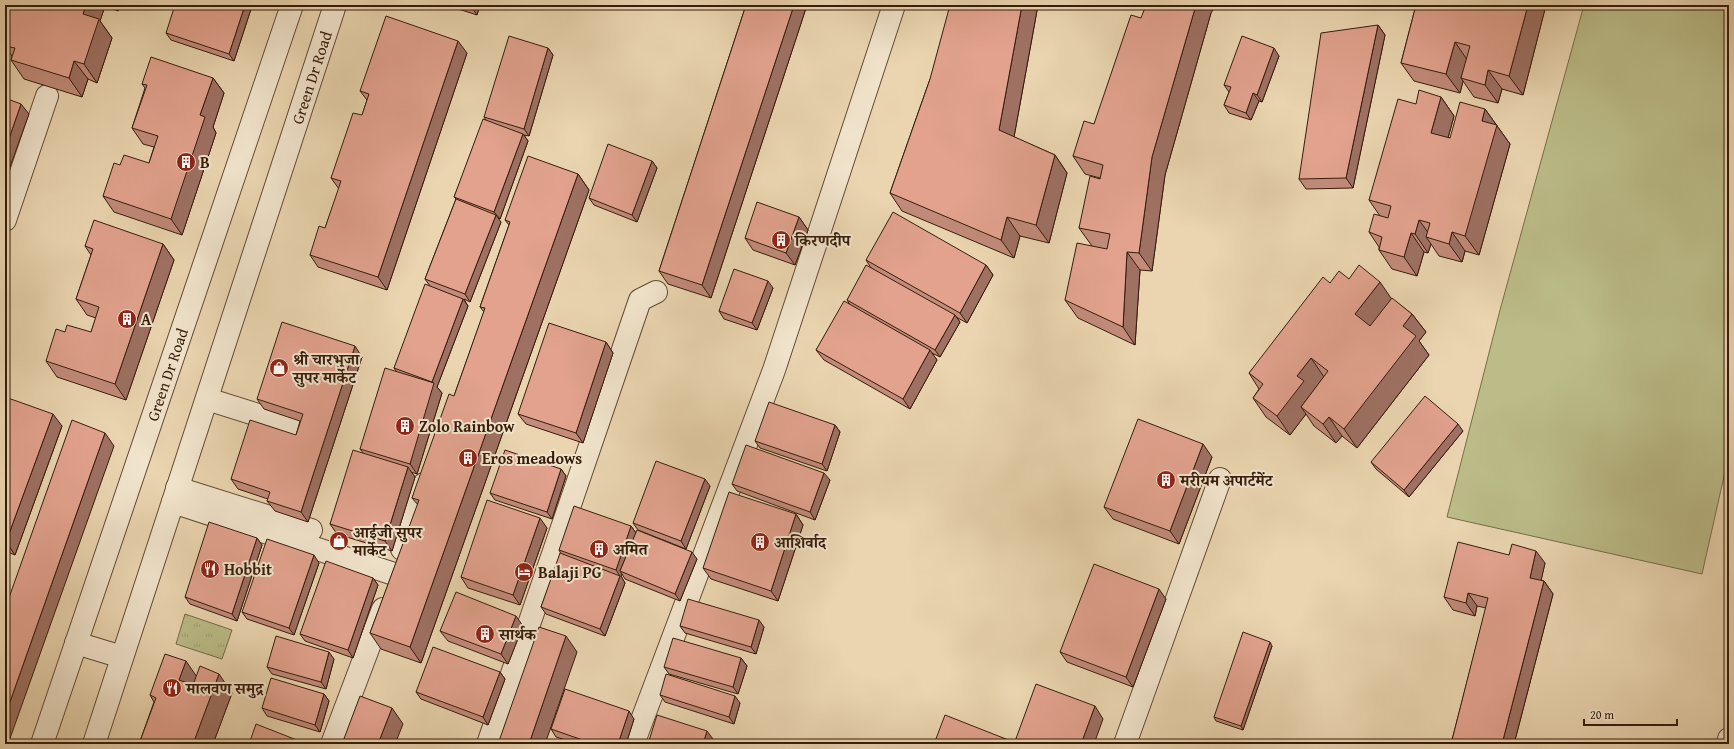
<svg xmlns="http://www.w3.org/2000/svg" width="1734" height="749" viewBox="0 0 1734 749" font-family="'Gentium Book Plus','Noto Serif Devanagari',serif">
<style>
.grass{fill:#bbbc88;stroke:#786c4a}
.park{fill:url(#park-tufts);stroke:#786c4a}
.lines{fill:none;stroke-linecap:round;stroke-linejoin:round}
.minor-casing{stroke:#634a34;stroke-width:24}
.minor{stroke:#f1e4cc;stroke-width:22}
.wall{fill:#c28b7a;stroke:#361c0b}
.shaded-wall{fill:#9e7163;stroke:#361c0b}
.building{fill:#e2a28e;stroke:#361c0b}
.labels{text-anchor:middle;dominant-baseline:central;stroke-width:4;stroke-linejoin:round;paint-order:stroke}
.street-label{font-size:16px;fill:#361c0b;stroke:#f1e4cc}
.poi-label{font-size:16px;font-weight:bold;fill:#361c0b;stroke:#f1e4cc;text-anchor:start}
</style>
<defs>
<pattern id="park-tufts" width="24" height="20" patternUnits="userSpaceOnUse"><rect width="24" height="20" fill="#bbbc88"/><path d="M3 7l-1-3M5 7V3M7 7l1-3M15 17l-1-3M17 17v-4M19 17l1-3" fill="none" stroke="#a1a174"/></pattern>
</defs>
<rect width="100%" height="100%" fill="#ead5b0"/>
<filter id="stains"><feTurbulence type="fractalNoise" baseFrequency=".005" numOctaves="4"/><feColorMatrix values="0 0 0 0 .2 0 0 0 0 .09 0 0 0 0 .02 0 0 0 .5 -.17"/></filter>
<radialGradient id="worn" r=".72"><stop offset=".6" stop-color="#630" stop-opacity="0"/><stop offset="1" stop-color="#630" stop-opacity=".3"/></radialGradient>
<!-- grass -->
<path class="grass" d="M1584,5H1729V454L1702,574L1447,517L1500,310Z"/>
<!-- park -->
<path class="park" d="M185,614L232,630L222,659L176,644Z"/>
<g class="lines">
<!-- minor casing -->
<g class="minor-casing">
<g id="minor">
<path d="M5,220L47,96"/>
<path d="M207,399L293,426"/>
<path d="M177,488L311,530"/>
<path d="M173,502L394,574"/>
<path d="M402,549L424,484"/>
<path d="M76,643L122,657"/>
<path id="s1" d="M42,744L292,5"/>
<path id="s2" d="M94,744L335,5"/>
<path d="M332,744L383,609"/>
<path d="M488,744L640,300L656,292"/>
<path d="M633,744L774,370L894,5"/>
<path d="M1125,744L1220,479"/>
<path d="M1728,744L1729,739"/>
</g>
</g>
<!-- minor -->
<use href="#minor" class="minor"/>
</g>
<!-- wall -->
<path class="wall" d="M24,5H120L118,11L105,6L100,21L112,38L97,83L88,79L82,97L24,79L11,60L12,56L5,47V11L9,12L23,8Z
M446,5H480L477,15Z
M746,5H807L711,298L668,284L659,271Z
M1038,5L1014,137L1055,155L1067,173L1049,243L1020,236L1014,258L902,211L890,193L930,79Z
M1416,5H1546L1523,95L1502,89L1498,103L1474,97L1463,81L1460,93L1414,81L1401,63Z
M252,6L234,61L171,40L166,33Z
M1211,13L1165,175L1152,271L1140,270L1135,345L1078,318L1065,300L1092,246L1079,228L1100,178L1085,174L1073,156L1094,124L1141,18Z
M1378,25L1385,35L1353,188L1306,189L1299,179Z
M548,48L553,55L529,136L524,135L528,141L500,219H498L501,222L470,302L464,299L468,306L437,387L442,393L417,474L411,472L415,477L392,551L337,534L330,524L364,454L360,449L396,371L394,368L430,286L425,279L456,199L454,197L486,120L484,117Z
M467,53L387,290L318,267L310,255L325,228L339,189L331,178L362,115L367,100L360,91Z
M1279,56L1262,102L1259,101L1251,120L1229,113L1224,105L1229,92L1224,85Z
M213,78L224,93L213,127L216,133L182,235L114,212L103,196L149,163L154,147L143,144L132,128L145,88L142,84Z
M1441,97L1454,116L1448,138H1450L1485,109L1510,144L1479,255L1465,251L1462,262L1439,256L1431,244L1428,253L1424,252L1417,276L1392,269L1379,250V247L1369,232L1380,216L1369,200L1416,104Z
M652,161L657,168L637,222L594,205L589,198Z
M578,174L589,190L421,663L381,649L370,633L418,505L412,498L454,396L484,312L480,307L509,225L505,220Z
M799,217L808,230L795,265L753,250L745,238Z
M163,244L174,260L126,400L57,377L46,361L91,332L96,318L87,315L76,299L91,255L85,246Z
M866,260L986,265L993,275L967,323L956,317L960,322L940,357L932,353L937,360L910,409L824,360L816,350L850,305L847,300L871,268Z
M1349,279L1391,298L1412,314L1426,332L1419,341L1429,355L1357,448L1342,436L1336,443L1314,426L1306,414L1290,435L1266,417L1253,398L1259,389L1249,373L1330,283Z
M773,288L757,330L724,319L719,311Z
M606,342L613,353L583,443L526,424L518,414Z
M362,357L308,522L275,511L267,501L268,499L238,489L231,479L296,435L300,421L264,409L257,399Z
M5,407L62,426L15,555L5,551Z
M835,425L840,432L827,471L760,448L755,441Z
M1463,431L1409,497L1376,469L1371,462Z
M1212,457L1179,544L1113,519L1104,507Z
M561,469L566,476L552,519L495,500L490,493Z
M830,480L815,520L737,491L732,484Z
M710,486L686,549L638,530L633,523Z
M796,514L803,525L778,601L711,579L703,568Z
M631,526L636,533L697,559L680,601L625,579L622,574L621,576L625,583L605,636L546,614L541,607L561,554L559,550Z
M547,528L520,605L468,588L461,577Z
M257,538L262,545L237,621L190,604L185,597Z
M1509,555L1545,563L1541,580L1544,581L1553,594L1514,744H1451L1486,608L1477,606L1475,616L1453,610L1444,597Z
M319,563L294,635L247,619L242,612Z
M373,578L378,585L353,658L305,641L300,634Z
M1166,599L1133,687L1067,662L1060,652Z
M523,626L508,664L448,641L440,631Z
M680,626L764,627L756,654L685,633Z
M1272,646L1243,730L1216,721L1214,717Z
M741,658L747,666L738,694L669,674L664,667Z
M334,659L326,689L272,674L267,667Z
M500,672L505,679L488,725L421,699L416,692Z
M196,676L232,693L213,744H139L154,702L150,695Z
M324,694L329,701L320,732L267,716L262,708Z
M660,695L740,703L734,724L665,702Z
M634,719L626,744H578L556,737L551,729Z"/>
<!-- shaded-wall -->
<path class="shaded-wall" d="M86,5H104L105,6L100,21L112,38L97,83L84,64L83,14Z
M114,5H120L118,11Z
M245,5H252V6L234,61L229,54Z
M470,5H480L477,15Z
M794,5H807L711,298L702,285Z
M1022,5H1038L1012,148L999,130Z
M1196,5H1216L1211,13L1165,175L1152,271L1139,253L1152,157Z
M1528,5H1546L1523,95L1509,76Z
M1378,25L1385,35L1353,188L1346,178Z
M458,41L467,53L387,290L378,277Z
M1455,42L1468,61L1461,78L1463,81L1460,93L1446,74Z
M548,48L553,55L529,136L524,129Z
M1274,48L1279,56L1262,102L1257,95Z
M74,61L88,79L82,97L69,78Z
M1488,70L1502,89L1498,103L1485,85Z
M213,78L224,93L213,127L216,133L182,235L171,219L200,115Z
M1253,93L1259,101L1251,120L1246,113Z
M1441,97L1454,116L1444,152L1431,133Z
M21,104L29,114L7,175L5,173V150Z
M1485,109L1510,144L1479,255L1465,236L1482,121Z
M523,134L528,141L500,219L494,212Z
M1055,155L1067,173L1049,243L1036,225Z
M652,161L657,168L637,222L632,215Z
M578,174L589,190L421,663L410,647Z
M496,215L501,222L470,302L465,294Z
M799,217L808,230L795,265L786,253Z
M1007,217L1020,236L1014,258L1001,240Z
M1419,220L1432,238L1426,237L1431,244L1428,253L1415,234Z
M1452,232L1465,251L1462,262L1449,244Z
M1411,233L1424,252L1417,276L1404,257Z
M163,244L174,260L126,400L115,384Z
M1127,252L1140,270L1135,345L1123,327Z
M986,265L993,275L967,323L960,313Z
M768,281L773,288L757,330L752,323Z
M1380,282L1393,301L1368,333L1355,314Z
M463,299L468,306L437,387L442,393L417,474L410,464L432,382Z
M1412,314L1426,332L1419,341L1429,355L1357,448L1344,429L1403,326Z
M955,315L960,322L940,357L935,350Z
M606,342L613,353L583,443L576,433Z
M355,346L362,357L308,522L301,512Z
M930,350L937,360L910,409L903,399Z
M1311,358L1324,377L1301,407L1306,414L1290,435L1277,416L1297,376Z
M53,414L62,426L15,555L6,542Z
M1329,417L1342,436L1336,443L1323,424Z
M1458,424L1463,431L1409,497L1404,490Z
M835,425L840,432L827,471L822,464Z
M105,433L114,446L8,744H5V716Z
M1203,444L1212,457L1179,544L1170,531Z
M408,467L415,477L392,551L385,541Z
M561,469L566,476L552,519L547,512Z
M824,473L830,480L815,520L810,512Z
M705,479L710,486L686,549L681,541Z
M796,514L803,525L778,601L771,591Z
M540,518L547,528L520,605L513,595Z
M631,526L636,533L620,571L622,574L621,576L625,583L605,636L600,629L620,576L616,570Z
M257,538L262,545L237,621L232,614Z
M1536,551L1545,563L1539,590L1530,578Z
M692,552L697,559L680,601L675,594Z
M314,555L319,563L294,635L289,628Z
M373,578L378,585L353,658L348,650Z
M1544,581L1553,594L1514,744H1502Z
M1159,589L1166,599L1133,687L1126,677Z
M1468,593L1477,606L1475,616L1466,603Z
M516,616L523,626L508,664L501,654Z
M759,620L764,627L756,654L751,647Z
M566,636L577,652L545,744H529Z
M1270,642L1272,646L1243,730L1241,726Z
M329,652L334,659L326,689L321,682Z
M741,658L747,666L738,694L733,687Z
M186,661L199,680L192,699L179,680Z
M500,672L505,679L488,725L483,717Z
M219,674L232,693L213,744H193Z
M324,694L329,701L320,732L315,725Z
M735,696L740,703L734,724L729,717Z
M1095,706L1103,719L1094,744H1081Z
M392,708L403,724L395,744H378Z
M629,711L634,719L626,744H618Z
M707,731L716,743V744H703Z"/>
<!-- building -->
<path class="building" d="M11,5H13L23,8L24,5H86L83,14L99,19L84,64L74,61L69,78L11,60L15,48L5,46L7,38H5V11L9,12Z
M175,5H245L229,54L166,33Z
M746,5H794L702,285L659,271Z
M950,5H1022L999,130L1055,155L1036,225L1007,217L1001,240L890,193L930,79Z
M1146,5H1196L1152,157L1139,253L1127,252L1123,327L1065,300L1077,243L1107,249L1110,234L1079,228L1090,176L1100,179L1103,165L1073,156L1084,121L1094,124L1131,15L1141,18Z
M1416,5H1528L1509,76L1488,70L1485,85L1461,78L1470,46L1455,42L1446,74L1401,63Z
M386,16L458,41L378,277L310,255L319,226L325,228L341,181L331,178L353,113L362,115L369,94L360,91Z
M1378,25L1346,178L1299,179L1321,33Z
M509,36L548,48L524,129L484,117Z
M1242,36L1274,48L1257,95L1253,93L1246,113L1224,105L1231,87L1224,85Z
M151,57L213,78L200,115L205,117L171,219L103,196L114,163L120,165L124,155L149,163L158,136L132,128L147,85L142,84Z
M1419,90L1441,97L1431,133L1450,138L1460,102L1485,109L1482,121L1497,125L1465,236L1452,232L1449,244L1426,237L1430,223L1419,220L1415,234L1411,233L1404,257L1379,250L1382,237L1369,232L1374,214L1388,218L1391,206L1369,200L1398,99L1416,104Z
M5,98L21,104L5,150Z
M483,119L523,134L494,212L454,197Z
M608,144L652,161L632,215L589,198Z
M528,156L578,174L410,647L370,633L419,500L412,498L415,489L449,394L454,396L485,308L480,307L510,222L505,220Z
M456,199L496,215L465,294L425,279Z
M757,202L799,217L786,253L745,238Z
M893,212L986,265L960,313L866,260Z
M94,220L163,244L115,384L46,361L56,329L65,332L67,325L91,332L99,307L76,299L93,249L85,246Z
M866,265L955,315L935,350L847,300Z
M1359,265L1380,282L1355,314L1370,326L1392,298L1412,314L1403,326L1416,336L1344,429L1329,417L1323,424L1301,407L1328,371L1311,358L1297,376L1304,381L1277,416L1253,398L1263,384L1249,373L1323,277L1330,283L1339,271L1349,279Z
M734,269L768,281L752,323L719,311Z
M425,284L463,299L432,382L394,368Z
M844,301L930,350L903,399L816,350Z
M282,322L355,346L301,512L267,501L270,492L231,479L250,420L296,435L303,414L257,399Z
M549,323L606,342L576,433L518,414Z
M385,368L434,383L410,464L360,449Z
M1425,396L1458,424L1404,490L1371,462Z
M8,398L53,414L6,542H5V407Z
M769,402L835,425L822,464L755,441Z
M1138,419L1203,444L1170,531L1104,507Z
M72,420L105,433L5,716V609Z
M746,445L824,473L810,512L732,484Z
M353,450L408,467L385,541L330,524Z
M505,450L561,469L547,512L490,493Z
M656,461L705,479L681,541L633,523Z
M729,492L796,514L771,591L703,568Z
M487,500L540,518L513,595L461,577Z
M574,506L631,526L616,570L559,550Z
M209,522L257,538L232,614L185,597Z
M637,530L692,552L675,594L620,571Z
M267,539L314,555L289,628L242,612Z
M1458,542L1509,555L1512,544L1536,551L1530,578L1544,581L1502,744H1451L1488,598L1468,593L1466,603L1444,597Z
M560,553L620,576L600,629L541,607Z
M326,561L373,578L348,650L300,634Z
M1094,564L1159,589L1126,677L1060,652Z
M456,592L516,616L501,654L440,631Z
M688,599L759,620L751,647L680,626Z
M539,627L566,636L529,744H498Z
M1243,632L1270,642L1241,726L1214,717Z
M276,636L329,652L321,682L267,667Z
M673,638L741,658L733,687L664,667Z
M433,647L500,672L483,717L416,692Z
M165,654L186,661L179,680L193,685L200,666L219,674L193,744H139L156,698L150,695Z
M666,674L735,696L729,717L660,695Z
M271,678L324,694L315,725L262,708Z
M1036,684L1095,706L1081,744H1014Z
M565,689L629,711L618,744H594L551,729Z
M360,696L392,708L378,744H342Z
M657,715L707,731L703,744H648Z
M945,715L1011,741L1010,744H934Z
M256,724L307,744H249Z"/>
<!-- icons -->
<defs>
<g id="building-disc" transform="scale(1)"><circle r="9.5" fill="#8f2418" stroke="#f1e4cc"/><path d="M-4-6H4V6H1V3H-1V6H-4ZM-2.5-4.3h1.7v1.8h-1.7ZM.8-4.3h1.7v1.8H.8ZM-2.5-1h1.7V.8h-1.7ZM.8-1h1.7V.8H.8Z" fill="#fff"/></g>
<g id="shop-disc" transform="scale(1)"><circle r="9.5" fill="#8f2418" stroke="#f1e4cc"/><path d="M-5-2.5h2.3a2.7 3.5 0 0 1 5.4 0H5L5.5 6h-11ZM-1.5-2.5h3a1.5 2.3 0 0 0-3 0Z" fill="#fff"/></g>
<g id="restaurant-disc" transform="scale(1)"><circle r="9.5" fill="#8f2418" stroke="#f1e4cc"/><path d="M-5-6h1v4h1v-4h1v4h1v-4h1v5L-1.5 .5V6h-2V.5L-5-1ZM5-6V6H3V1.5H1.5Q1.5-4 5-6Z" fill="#fff"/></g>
<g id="hotel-disc" transform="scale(1)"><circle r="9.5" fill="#8f2418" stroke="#f1e4cc"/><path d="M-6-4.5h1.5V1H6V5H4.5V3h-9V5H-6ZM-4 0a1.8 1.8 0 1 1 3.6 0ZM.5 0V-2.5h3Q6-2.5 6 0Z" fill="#fff"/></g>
</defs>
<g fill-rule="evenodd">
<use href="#building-disc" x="186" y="162"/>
<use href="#building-disc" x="781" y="240"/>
<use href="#building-disc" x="127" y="319"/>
<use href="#shop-disc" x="279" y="368"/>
<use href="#building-disc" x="405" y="426"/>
<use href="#building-disc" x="468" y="458"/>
<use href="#building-disc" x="1166" y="480"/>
<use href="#shop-disc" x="339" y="541"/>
<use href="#building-disc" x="760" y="542"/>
<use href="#building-disc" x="599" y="549"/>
<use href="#restaurant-disc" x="210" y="569"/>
<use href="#hotel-disc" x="524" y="572"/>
<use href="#building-disc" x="485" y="634"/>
<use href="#restaurant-disc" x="172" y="688"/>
</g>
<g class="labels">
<!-- street labels -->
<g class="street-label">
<text stroke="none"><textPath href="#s2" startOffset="701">Green Dr Road</textPath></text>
<text stroke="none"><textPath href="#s1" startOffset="390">Green Dr Road</textPath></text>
</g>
<!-- poi labels -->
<g class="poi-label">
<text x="200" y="162">B</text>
<text x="795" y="240">किरणदीप</text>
<text x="141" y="319">A</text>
<text x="293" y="359">श्री चारभुजा<tspan x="293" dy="18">सुपर मार्केट</tspan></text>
<text x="419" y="426">Zolo Rainbow</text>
<text x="482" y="458">Eros meadows</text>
<text x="1180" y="480">मरीयम अपार्टमेंट</text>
<text x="353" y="532">आईजी सुपर<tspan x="353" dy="18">मार्केट</tspan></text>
<text x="774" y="542">आशिर्वाद</text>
<text x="613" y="549">अमित</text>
<text x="224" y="569">Hobbit</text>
<text x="538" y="572">Balaji PG</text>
<text x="499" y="634">सार्थक</text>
<text x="186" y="688">मालवण समुद्र</text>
</g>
</g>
<!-- margin -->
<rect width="1734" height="749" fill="none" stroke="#ead5b0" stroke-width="20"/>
<rect x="6" y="6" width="1722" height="737" fill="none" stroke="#361c0b" stroke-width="2"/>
<rect x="10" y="10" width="1714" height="729" fill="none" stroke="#361c0b"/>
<!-- scale -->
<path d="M1584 719v6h93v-6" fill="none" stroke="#361c0b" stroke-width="2"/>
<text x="1590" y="719" font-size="12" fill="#361c0b" stroke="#f1e4cc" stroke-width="3" paint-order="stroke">20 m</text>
<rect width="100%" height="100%" filter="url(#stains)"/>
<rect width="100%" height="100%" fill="url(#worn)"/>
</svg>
